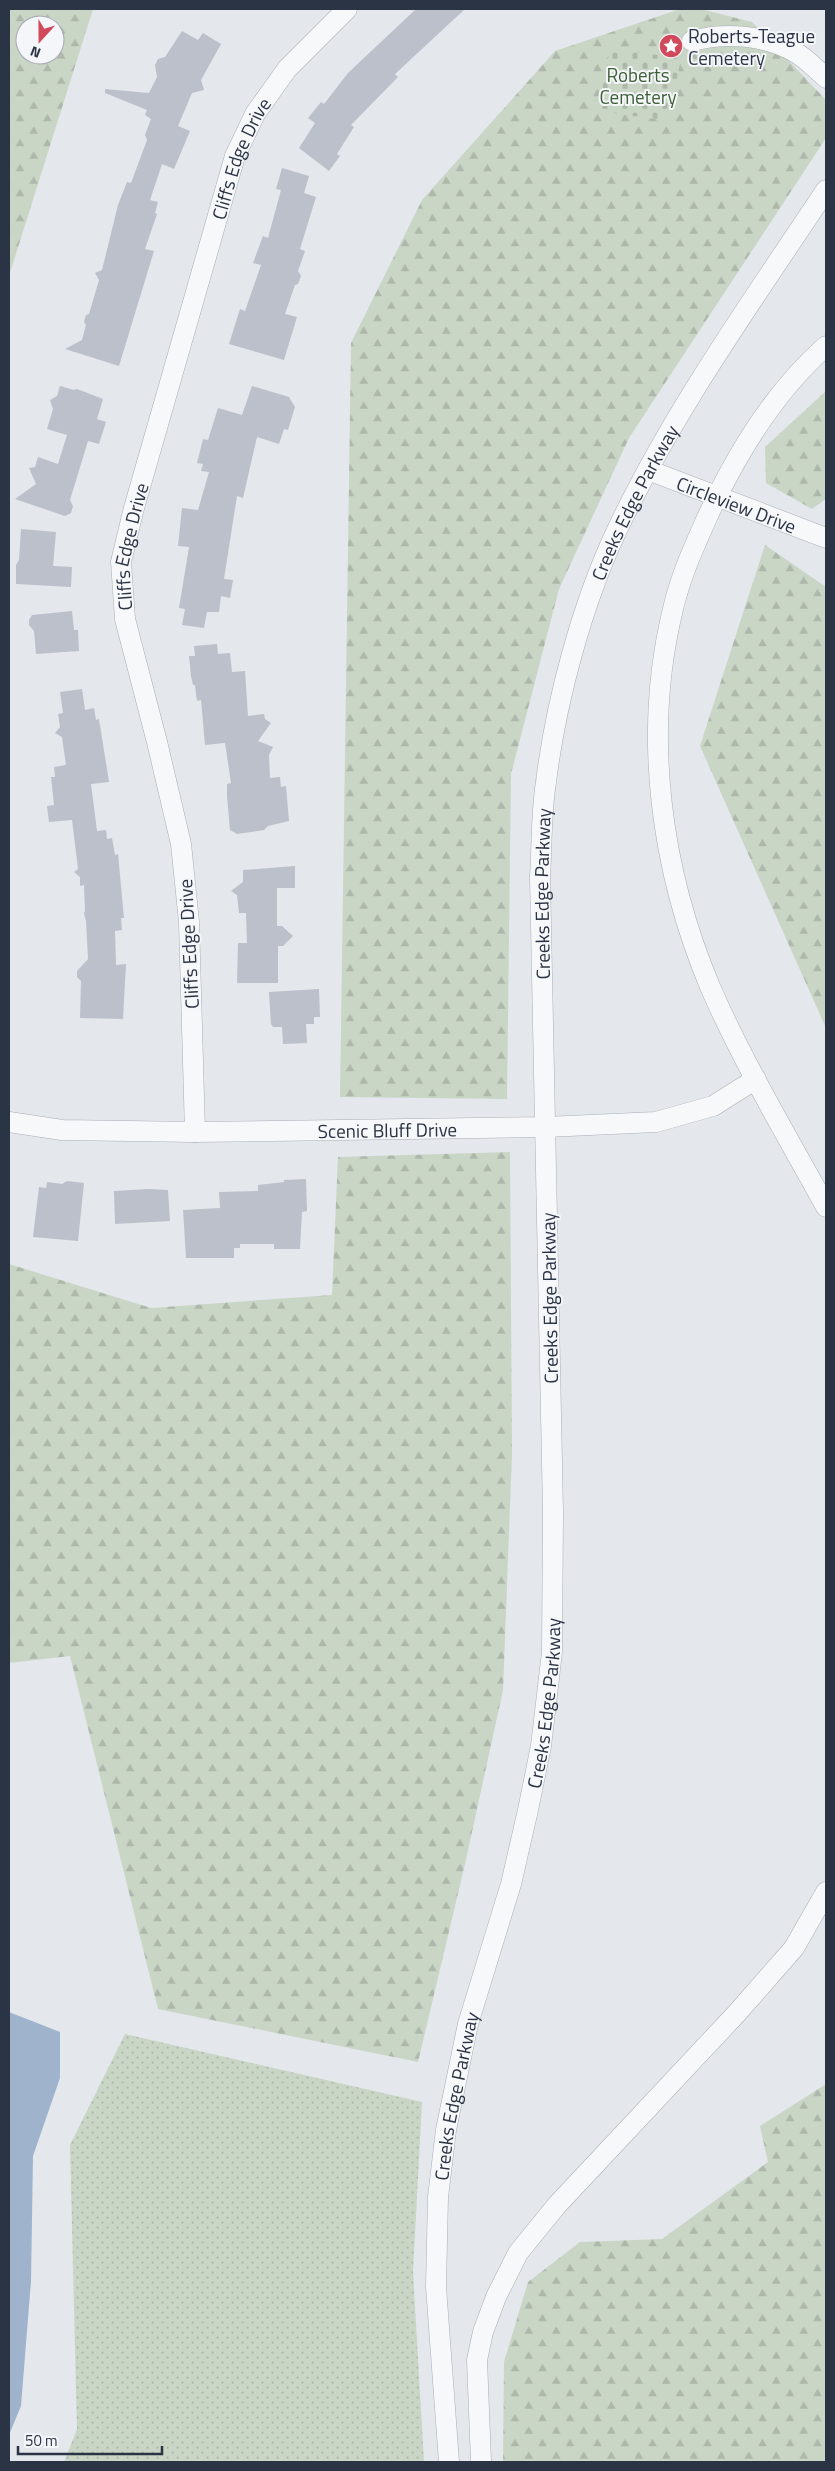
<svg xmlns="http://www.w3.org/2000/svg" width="835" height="2471" viewBox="0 0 835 2471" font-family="'Titillium Web',sans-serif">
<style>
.grass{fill:url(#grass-dots)}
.forest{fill:url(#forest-firs);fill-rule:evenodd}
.cemetery{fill:url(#cemetery-stones)}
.water{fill:#9fb4cc}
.building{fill:#bbc0ca}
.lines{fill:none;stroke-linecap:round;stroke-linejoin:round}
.minor-casing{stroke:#a9aeb7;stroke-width:21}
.minor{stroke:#f7f8fa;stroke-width:20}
.labels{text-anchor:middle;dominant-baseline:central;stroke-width:4;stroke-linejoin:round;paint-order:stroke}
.poi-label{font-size:19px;fill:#2b3445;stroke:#f4f6f9;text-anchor:start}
.park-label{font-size:19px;fill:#3f6138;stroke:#f4f6f9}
.street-label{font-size:19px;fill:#2b3445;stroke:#f4f6f9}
</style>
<defs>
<pattern id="grass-dots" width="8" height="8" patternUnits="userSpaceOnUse" patternTransform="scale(1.25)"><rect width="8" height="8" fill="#c9d6c5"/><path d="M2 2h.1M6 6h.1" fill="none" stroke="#adb8ab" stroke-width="1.8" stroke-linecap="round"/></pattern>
<pattern id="forest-firs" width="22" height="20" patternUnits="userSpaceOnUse" patternTransform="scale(1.25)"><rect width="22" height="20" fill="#c9d6c5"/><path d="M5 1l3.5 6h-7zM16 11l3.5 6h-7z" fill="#adb8ab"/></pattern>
<pattern id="cemetery-stones" width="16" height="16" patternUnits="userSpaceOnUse" patternTransform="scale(1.25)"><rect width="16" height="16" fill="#c9d6c5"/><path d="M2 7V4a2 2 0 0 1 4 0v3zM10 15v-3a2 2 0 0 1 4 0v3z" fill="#adb8ab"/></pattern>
</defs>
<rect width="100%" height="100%" fill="#e4e7ec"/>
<!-- grass -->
<path class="grass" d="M125,2034L422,2102L413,2272L424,2462H64L77,2429L70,2145Z"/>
<!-- forest -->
<path class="forest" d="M9,9H93L9,276ZM25,25H55V55H25Z
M680,9H701L752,22L826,100V138L629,438L559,589L511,774L507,1099L340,1097L351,343L422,200L555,51Z
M826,391V499L812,509L766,483L765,447Z
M765,545L826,587V1028L700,746Z
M510,1152L512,1454L503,1690L465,1864L418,2062L158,2009L70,1656L9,1663V1264L151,1308L332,1295L338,1157Z
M826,2084V2462H503L504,2362L528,2282L580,2242L662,2239L768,2162L760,2126Z"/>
<!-- cemetery -->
<path class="cemetery" d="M610,49L681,58L669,121L598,111Z"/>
<!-- water -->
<path class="water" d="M9,2012L60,2032V2078L33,2156L31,2281L21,2406L9,2435Z"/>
<!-- building -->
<path class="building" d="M416,9H465L395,74L398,77L351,125L354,127L337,154L340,156L329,171L299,148L315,123L308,118L321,102L324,104L348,73Z
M182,31L198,40L203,33L221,44L201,80L204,90L192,93L178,126L190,131L174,169L162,164L150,200L158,202L155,213L157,214L145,249L154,251L119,366L65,349L82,340L86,325L84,322L86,315L89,314L99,280L95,273L102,270L118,205L127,182L131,183L147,140L145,135L151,119L145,115L147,110L105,93V89L149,93L157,77L155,65L158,59L165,57Z
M282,168L309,176L304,193L316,197L300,249L305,251L298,271L301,276L298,284L295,285L285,314L297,317L284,360L229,344L240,309L245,311L261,265L253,263L263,236L268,238L281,190L276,189Z
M60,386L74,390L77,389L103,399L97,419L106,422L99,444L88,441L70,500L73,506L71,513L65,516L15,499L36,484L29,468L35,467L38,457L58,464L67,435L47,429L53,409L50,400L57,396Z
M252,386L289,397L295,407L288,430L284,429L279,444L257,437L243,498L237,496L224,579L233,580L230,598L221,596L219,612H207L204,628L182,625L185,609L179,608L189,547L178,546L182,508L198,510L209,472L201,471L203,464L197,463L203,439L208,440L218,408L242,415Z
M21,529L56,532L53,566L72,567L71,587L16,584V565L19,560Z
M72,611L74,630H78L79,651L36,654L34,631L29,625V620L32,615Z
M217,644L218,654L230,653L232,672L245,671L248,716L264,714L265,719L271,723L258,741L273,747L269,755L270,778L280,777L281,787L286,786L289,821L268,826L264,830L237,834L230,830L227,796V784L231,783L225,743L205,745L201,700L197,701L195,685H193L191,676L189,656H195L194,646Z
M82,689L85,710L94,708L96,720L99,719L109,782L91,784L97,831L106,830L107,839L112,838L115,855L118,854L124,918H121L122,930L115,931L116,965L126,964L123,1019L80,1018L81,981L77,977V971L88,959L86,921L84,913L85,911L84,885L80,886V877L74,872L78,869L72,820L49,822L47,806L54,805L51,777H55L54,767L66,765L62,737L55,733L60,727L58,714L63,713L60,692Z
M295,866V888H277V926H282L293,936L283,946H278V983H237L238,943H247L246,913H239L237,895L231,891L243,882V870Z
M319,989L320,1017H314V1024H306L307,1043L283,1044L282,1027H273L271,1024L269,992Z
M306,1179L307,1211L302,1212L300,1249H274V1244H240V1248H234V1258H186L183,1210L220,1208L219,1192L258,1191V1185L284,1182V1180Z
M67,1181L84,1183L78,1241L33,1237L39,1187L46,1188L47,1182L62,1184Z
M149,1189L168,1190L170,1221L115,1224L114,1191Z"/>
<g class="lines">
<!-- minor casing -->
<g class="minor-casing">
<g id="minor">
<path d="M692,41C725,32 763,35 793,51C805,57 816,69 826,78"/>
<path d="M826,346C773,393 735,456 706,520C693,549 680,578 673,609C642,735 661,871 711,989C744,1064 787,1136 826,1207"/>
<path id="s1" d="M648,470L826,538"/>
<path id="s2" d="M9,1122L62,1130L195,1132L546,1127L656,1122L713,1106L756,1079"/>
<path id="s3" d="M195,1132L189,922L181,844L157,742L125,619L121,562L134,508L235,156L255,114L287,69L347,9"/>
<path id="s4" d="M449,2462L436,2287L438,2197L446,2130L468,2024L511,1884L528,1810L541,1746L552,1652L553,1512L540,877C542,845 541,813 546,782C556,701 582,604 617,530C674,410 753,300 826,190"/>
<path d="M481,2462L477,2360L483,2332L496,2297L518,2253L557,2205L737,2013L794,1948L826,1892"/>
</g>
</g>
<!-- minor -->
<use href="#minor" class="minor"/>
</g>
<!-- icons -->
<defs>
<g id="sight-disc" transform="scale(1.25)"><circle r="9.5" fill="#d1495b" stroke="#f4f6f9"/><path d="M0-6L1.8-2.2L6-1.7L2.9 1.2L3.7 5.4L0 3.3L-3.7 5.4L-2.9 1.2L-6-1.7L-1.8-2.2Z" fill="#fff"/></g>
</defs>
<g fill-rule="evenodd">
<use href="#sight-disc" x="671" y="46"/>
</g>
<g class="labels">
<!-- poi labels -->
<g class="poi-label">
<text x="688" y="35">Roberts-Teague<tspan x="688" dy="22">Cemetery</tspan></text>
</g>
<!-- park labels -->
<g class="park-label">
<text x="638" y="74">Roberts<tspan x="638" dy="22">Cemetery</tspan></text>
</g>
<!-- street labels -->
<g class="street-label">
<text stroke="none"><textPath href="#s3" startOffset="999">Cliffs Edge Drive</textPath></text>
<text stroke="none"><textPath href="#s4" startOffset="1989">Creeks Edge Parkway</textPath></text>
<text stroke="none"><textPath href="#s1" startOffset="95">Circleview Drive</textPath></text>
<text stroke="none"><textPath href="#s3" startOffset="594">Cliffs Edge Drive</textPath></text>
<text stroke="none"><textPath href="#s4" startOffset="1582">Creeks Edge Parkway</textPath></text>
<text transform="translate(188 944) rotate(-93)">Cliffs Edge Drive</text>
<text stroke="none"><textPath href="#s2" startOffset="379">Scenic Bluff Drive</textPath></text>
<text transform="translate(549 1298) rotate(-91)">Creeks Edge Parkway</text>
<text stroke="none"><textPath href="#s4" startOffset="772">Creeks Edge Parkway</textPath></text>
<text stroke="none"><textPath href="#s4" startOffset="368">Creeks Edge Parkway</textPath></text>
</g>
</g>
<!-- border -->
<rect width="835" height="2471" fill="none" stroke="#2b3445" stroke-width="20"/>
<!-- north arrow -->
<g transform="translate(40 40) rotate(201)"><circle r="24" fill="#f4f6f9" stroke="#a4a8b1"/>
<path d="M0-4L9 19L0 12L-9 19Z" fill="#d1495b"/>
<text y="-8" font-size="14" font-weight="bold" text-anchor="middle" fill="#2b3445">N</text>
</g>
<!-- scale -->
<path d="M18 2446v8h144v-8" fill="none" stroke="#2b3445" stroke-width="2.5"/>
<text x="25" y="2446" font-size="15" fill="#2b3445" stroke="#f4f6f9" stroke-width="4" paint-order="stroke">50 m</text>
</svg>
